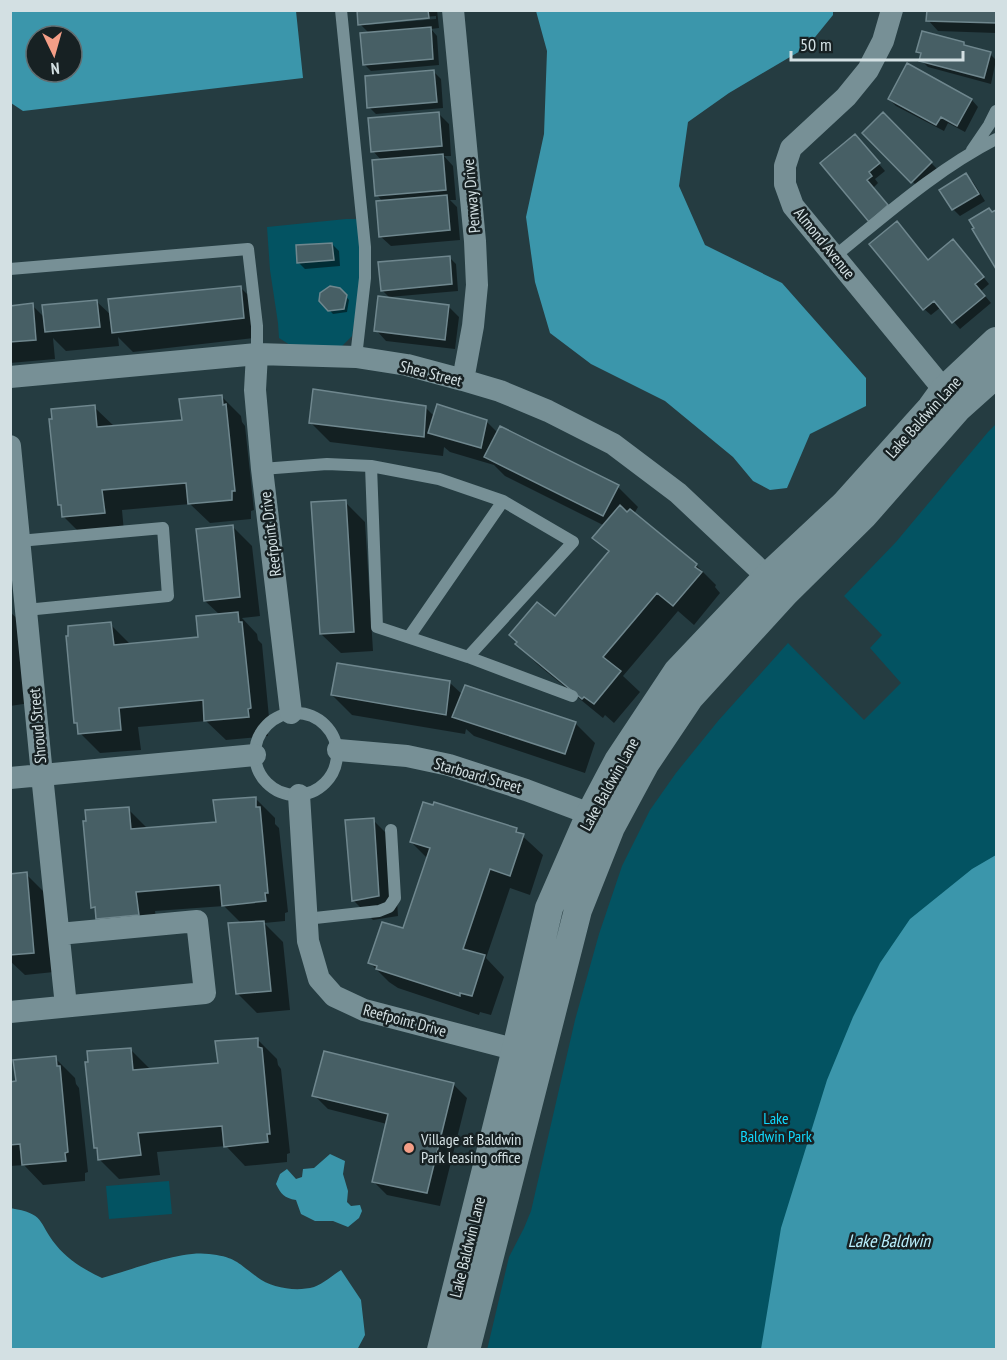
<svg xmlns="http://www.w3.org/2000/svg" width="1007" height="1360" viewBox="0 0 1007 1360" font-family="'PT Sans Narrow',sans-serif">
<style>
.green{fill:#035362}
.water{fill:#3b96ab;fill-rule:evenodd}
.shadow{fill:#0007;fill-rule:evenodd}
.building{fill:#475f65;stroke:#6f878e;stroke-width:1.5}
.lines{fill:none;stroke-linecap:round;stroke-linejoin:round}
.service{stroke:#779096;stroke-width:12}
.minor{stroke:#779096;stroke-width:22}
.tertiary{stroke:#779096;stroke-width:28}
.poi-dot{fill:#f49e87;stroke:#172123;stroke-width:2}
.labels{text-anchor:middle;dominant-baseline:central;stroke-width:5;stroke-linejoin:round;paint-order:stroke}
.street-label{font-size:16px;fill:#d3e0e3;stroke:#172123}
.park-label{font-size:16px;fill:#10d9fd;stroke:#172123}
.poi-label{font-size:16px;fill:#d3e0e3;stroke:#172123;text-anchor:start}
.water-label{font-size:18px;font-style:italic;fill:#b9eefc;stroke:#172123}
</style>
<rect width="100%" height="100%" fill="#253c41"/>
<!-- green -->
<path class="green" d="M346,219H357L360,252L359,291L352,336L341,347L290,345L279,338L278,323L270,270L267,227Z
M996,424V1241L953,1349L487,1350L509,1257L524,1228L531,1211L575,1020L599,934L622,866L650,810L676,773L718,721L788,643L864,720L901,683L870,648L882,635L844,596L896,542L988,432Z
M169,1181L172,1214L109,1219L106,1186Z"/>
<!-- water -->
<path class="water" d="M10,11H296L303,78L23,111L11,103ZM36,36H72V72H36Z
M536,11H833V15L807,47L729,93L688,122L679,186L705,245L782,283L866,378V406L810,434L787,488L770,490L753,481L733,457L665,401L591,364L550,333L535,282L526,217L544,134L547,51Z
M996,855V1349H761L781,1228L827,1080L853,1017L880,963L910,919L972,869Z
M330,1154L345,1161L343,1174L348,1191L347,1202L351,1206L360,1205L362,1211L359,1218L348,1227L333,1221H315L301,1214L296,1200C284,1198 281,1194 276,1184L280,1174L287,1169L296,1179L302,1177L303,1169L314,1168Z
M10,1208C46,1214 37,1221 56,1245C68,1260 85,1270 102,1278C132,1270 180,1250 209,1254C235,1257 237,1262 257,1277C271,1288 296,1292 314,1287C323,1284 333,1275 341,1270L361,1300L365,1335L357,1350L11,1349Z"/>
<!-- shadow -->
<path class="shadow" d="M359,10H437L439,28L431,29L437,36L439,65L371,71L364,64L370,34L360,24ZM436,16V19L367,25V22Z
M928,10H996V33L938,31L928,20Z
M964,44L968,48L990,54L996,60L991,84L928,67L921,60L922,56L918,51Z
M908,65L972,100L978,107L965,132L948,123L944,131L896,106L889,99Z
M434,72L441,79L443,108L376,114L369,107Z
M438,113L449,124L451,156H444L453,166L456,200H450L457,207L460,240L391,246L380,236L383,202L377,195L382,161L373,151Z
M883,114L938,170L919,188L864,133Z
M861,143L885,171L875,179L878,183L873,188L870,221Z
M966,175L973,182L985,201L960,216L953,209Z
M996,212V267L974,230Z
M904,230L929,261L960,248L989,284L981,291L991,303L960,329L941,307L931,315L924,309Z
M332,244L339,251L340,266L305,269L298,262Z
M449,257L456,264L458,291L389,297L382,290Z
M240,287L260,307L263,337L133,352L118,337L119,346L66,351L53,338L55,359L10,363V307L32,305L44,317L96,301L112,316Z
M339,289L349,300L347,312L333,314L321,301Z
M448,306L459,317L455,349L386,341L376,330Z
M221,396L241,416L242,422L245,426L254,510L251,511V519L210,523L190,504L122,510L124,532L83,536L63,516V508L59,505L94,407L115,427L184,421Z
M426,408L435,417L486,421L498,433L618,487L638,507L634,514L696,565L716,585L715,587L720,593L694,625L678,611L623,676L640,692L614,723L605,715L603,718L537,664L517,644L555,618L610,553L594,538L605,526L505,476L494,465L450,452L444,447L443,456L330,442L310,422Z
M345,502L365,522L373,651L341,653L321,634Z
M232,526L252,546L260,616L242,618L257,634L258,640L262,644L270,728L267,729L268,736L226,740L206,721L138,727L141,750L100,753L80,733L79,726L75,722L110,624L131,645L200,639L220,615L205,601Z
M10,612L23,624L30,703L10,706Z
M450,683L463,695L575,723L595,743L585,773L474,736L466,729L465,734L352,715L332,695Z
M255,798L275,818V824L279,828L288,912L285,913V921L264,923L283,942L290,1010L257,1013L237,993L242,924L224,906L155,911L158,934L117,938L97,918L96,910L93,907L128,809L148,829L217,823Z
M373,820L393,840L398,916L373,920L353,900Z
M516,830L543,855L530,895L510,888L486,958L504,977L491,1015L480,1012L479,1015L398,988L389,982L370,963L404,930L428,859L411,842Z
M26,874L46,894L54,972L25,975L10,961V875Z
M257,1039L277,1059L278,1065L281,1069L290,1153L287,1154V1162L245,1166L226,1146L157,1152L160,1175L119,1179L99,1159L98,1151L95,1148L130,1049L151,1070L219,1064Z
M55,1058L75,1078L76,1084L79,1088L88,1172L85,1173V1181L43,1185L24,1165L10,1166V1083H17Z
M453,1084L467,1098L440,1206L387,1195L373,1181L387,1124L328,1109L314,1095Z"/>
<!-- building -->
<path class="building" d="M357,10H428L429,18L358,25Z
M927,10H996V23L926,21Z
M431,27L433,59L363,65L360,33Z
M922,31L964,42V45L991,52L984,78L919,61L921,53L916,52Z
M907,63L972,99L957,126L941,117L936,125L888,99Z
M434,70L437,102L367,108L365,76Z
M439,112L442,146L371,152L368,118Z
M883,112L932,162L911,183L862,133Z
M855,134L880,163L869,172L872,176L867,180L888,205L869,222L820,163Z
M443,154L446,190L375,196L372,160Z
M966,173L979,194L952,210L939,190Z
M447,195L450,230L379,237L376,201Z
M989,208L992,212L996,210V269L972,229L974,228L969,220Z
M897,221L928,260L953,239L984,277L975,284L985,296L952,323L934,301L923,310L869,244Z
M332,243L334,260L297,263L296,245Z
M450,256L452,284L381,291L378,262Z
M241,286L244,318L112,333L108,299Z
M330,286L340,288L347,295L344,309L328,311L319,301L320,293Z
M378,296L449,305L445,340L374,331Z
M97,300L100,327L45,332L42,305Z
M33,303L36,340L10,342V306Z
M313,389L426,406L424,437L309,423Z
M222,395L223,405L226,404L235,491H232V500L188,504L186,483L102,490L105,513L62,517L61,505H58L49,419H52L51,409L95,405L97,427L182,420L179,399Z
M437,404L487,420L481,448L428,433Z
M500,426L619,485L603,516L484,457Z
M346,500L354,632L320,634L311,502Z
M620,505L627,512L630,509L697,564L695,567L702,572L673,606L657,593L603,657L621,671L594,704L584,697L582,699L515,644L517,642L509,635L537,602L555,616L609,551L592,538Z
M233,525L240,597L204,601L196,529Z
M238,612L239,622H242L251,708L248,709L249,717L204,721L203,700L119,708L121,730L78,734L77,723H74L66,636H68V626L111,622L114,645L198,637L196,616Z
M337,663L450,681L446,715L331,695Z
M465,685L576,722L565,754L452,717Z
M256,797V807H260L268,893H265L266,901L222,906L220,885L136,892L139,915L96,919L95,907L91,908L83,821H86L85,810L129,807L131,829L216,822L213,800Z
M423,802L433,805L434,802L517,828L516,832L524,834L510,876L490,869L463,949L485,955L472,996L460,993V996L376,969L377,966L368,963L382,922L403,928L430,848L410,842Z
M374,818L379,896L352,901L345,820Z
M27,872L34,953L10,955V874Z
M264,921L271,991L236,994L228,923Z
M258,1038V1047L262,1048L270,1134H267L268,1142L224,1147L222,1126L138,1133L141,1155L98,1160L97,1148H94L85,1062H88L87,1051L131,1048L133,1070L218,1063L215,1041Z
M324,1051L454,1083L427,1193L372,1182L388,1114L312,1096Z
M56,1056L57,1066H60L68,1152L65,1153L66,1161L22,1165L20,1144L10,1145V1082L16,1081L13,1060Z"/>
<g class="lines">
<!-- service -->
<path class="service" d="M341,10L365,247V278L356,357
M972,150L989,125L996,111
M835,256C887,214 936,170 996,139
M10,269L248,249L257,326V354
M371,466L377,627L468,657L572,696
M262,469L327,464L371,466L439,479L503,501L573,542L468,657
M19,541L163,528L168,596L26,610
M409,637L503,501
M255 754a41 41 0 1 1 82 0a41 41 0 1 1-82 0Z
M306,919L379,911L389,907L395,898L391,830"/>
<!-- minor -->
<path class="minor" d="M453,10L475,241L477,285L473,326L463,380
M892,10L883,41L868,70L846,97L791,148L785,166V184L793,206L954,402
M257,354L255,390L262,469L291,713
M10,377L257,354L356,357L407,365L463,380L500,391L548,411L613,444L678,493L779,588
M10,446L42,775L66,1006
M338,750L407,756L449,765L526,790L590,814L604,823
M10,778L255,755
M299,795L308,941L319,979L334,996L364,1010L533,1054
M10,1012L205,993L197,921L59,934"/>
<!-- tertiary -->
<path class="tertiary" d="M441,1350L516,1049L549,908L590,814L618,761L677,672L768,576L844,505L931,408L944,390L996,341
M466,1350L578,910L611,827L645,764L690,697L785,593L864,515L958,408L996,374"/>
</g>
<!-- markers -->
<circle class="poi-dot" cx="409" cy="1148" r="6"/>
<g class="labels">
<!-- street labels -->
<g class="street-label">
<text transform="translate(471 196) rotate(-95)">Penway Drive</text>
<text transform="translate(825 243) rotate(51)">Almond Avenue</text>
<text transform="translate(431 373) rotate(14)">Shea Street</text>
<text transform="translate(923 417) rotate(-48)">Lake Baldwin Lane</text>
<text transform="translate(270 534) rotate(-97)">Reefpoint Drive</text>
<text transform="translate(37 726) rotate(-95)">Shroud Street</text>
<text transform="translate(478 775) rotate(16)">Starboard Street</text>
<text transform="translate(609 784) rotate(-61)">Lake Baldwin Lane</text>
<text transform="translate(405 1020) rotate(15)">Reefpoint Drive</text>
<text transform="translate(467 1247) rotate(-76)">Lake Baldwin Lane</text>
</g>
<!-- park labels -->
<g class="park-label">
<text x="776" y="1118">Lake<tspan x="776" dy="18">Baldwin Park</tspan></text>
</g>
<!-- poi labels -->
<g class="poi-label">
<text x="421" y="1139">Village at Baldwin<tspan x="421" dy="18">Park leasing office</tspan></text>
</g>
<!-- water labels -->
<g class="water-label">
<text x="889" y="1240">Lake Baldwin</text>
</g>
</g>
<!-- border -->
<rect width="1007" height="1360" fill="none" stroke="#d3e0e3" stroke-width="24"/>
<!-- north arrow -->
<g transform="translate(54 54) rotate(175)"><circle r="28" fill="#172123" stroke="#626d70" stroke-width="1.5"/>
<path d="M0-4.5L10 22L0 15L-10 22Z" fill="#f49e87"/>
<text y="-9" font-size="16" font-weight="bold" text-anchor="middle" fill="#d3e0e3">N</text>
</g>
<!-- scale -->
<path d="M791 51v9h172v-9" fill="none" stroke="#d3e0e3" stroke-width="3"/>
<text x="800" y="51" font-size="18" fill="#d3e0e3" stroke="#172123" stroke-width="4.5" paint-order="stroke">50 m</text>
</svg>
